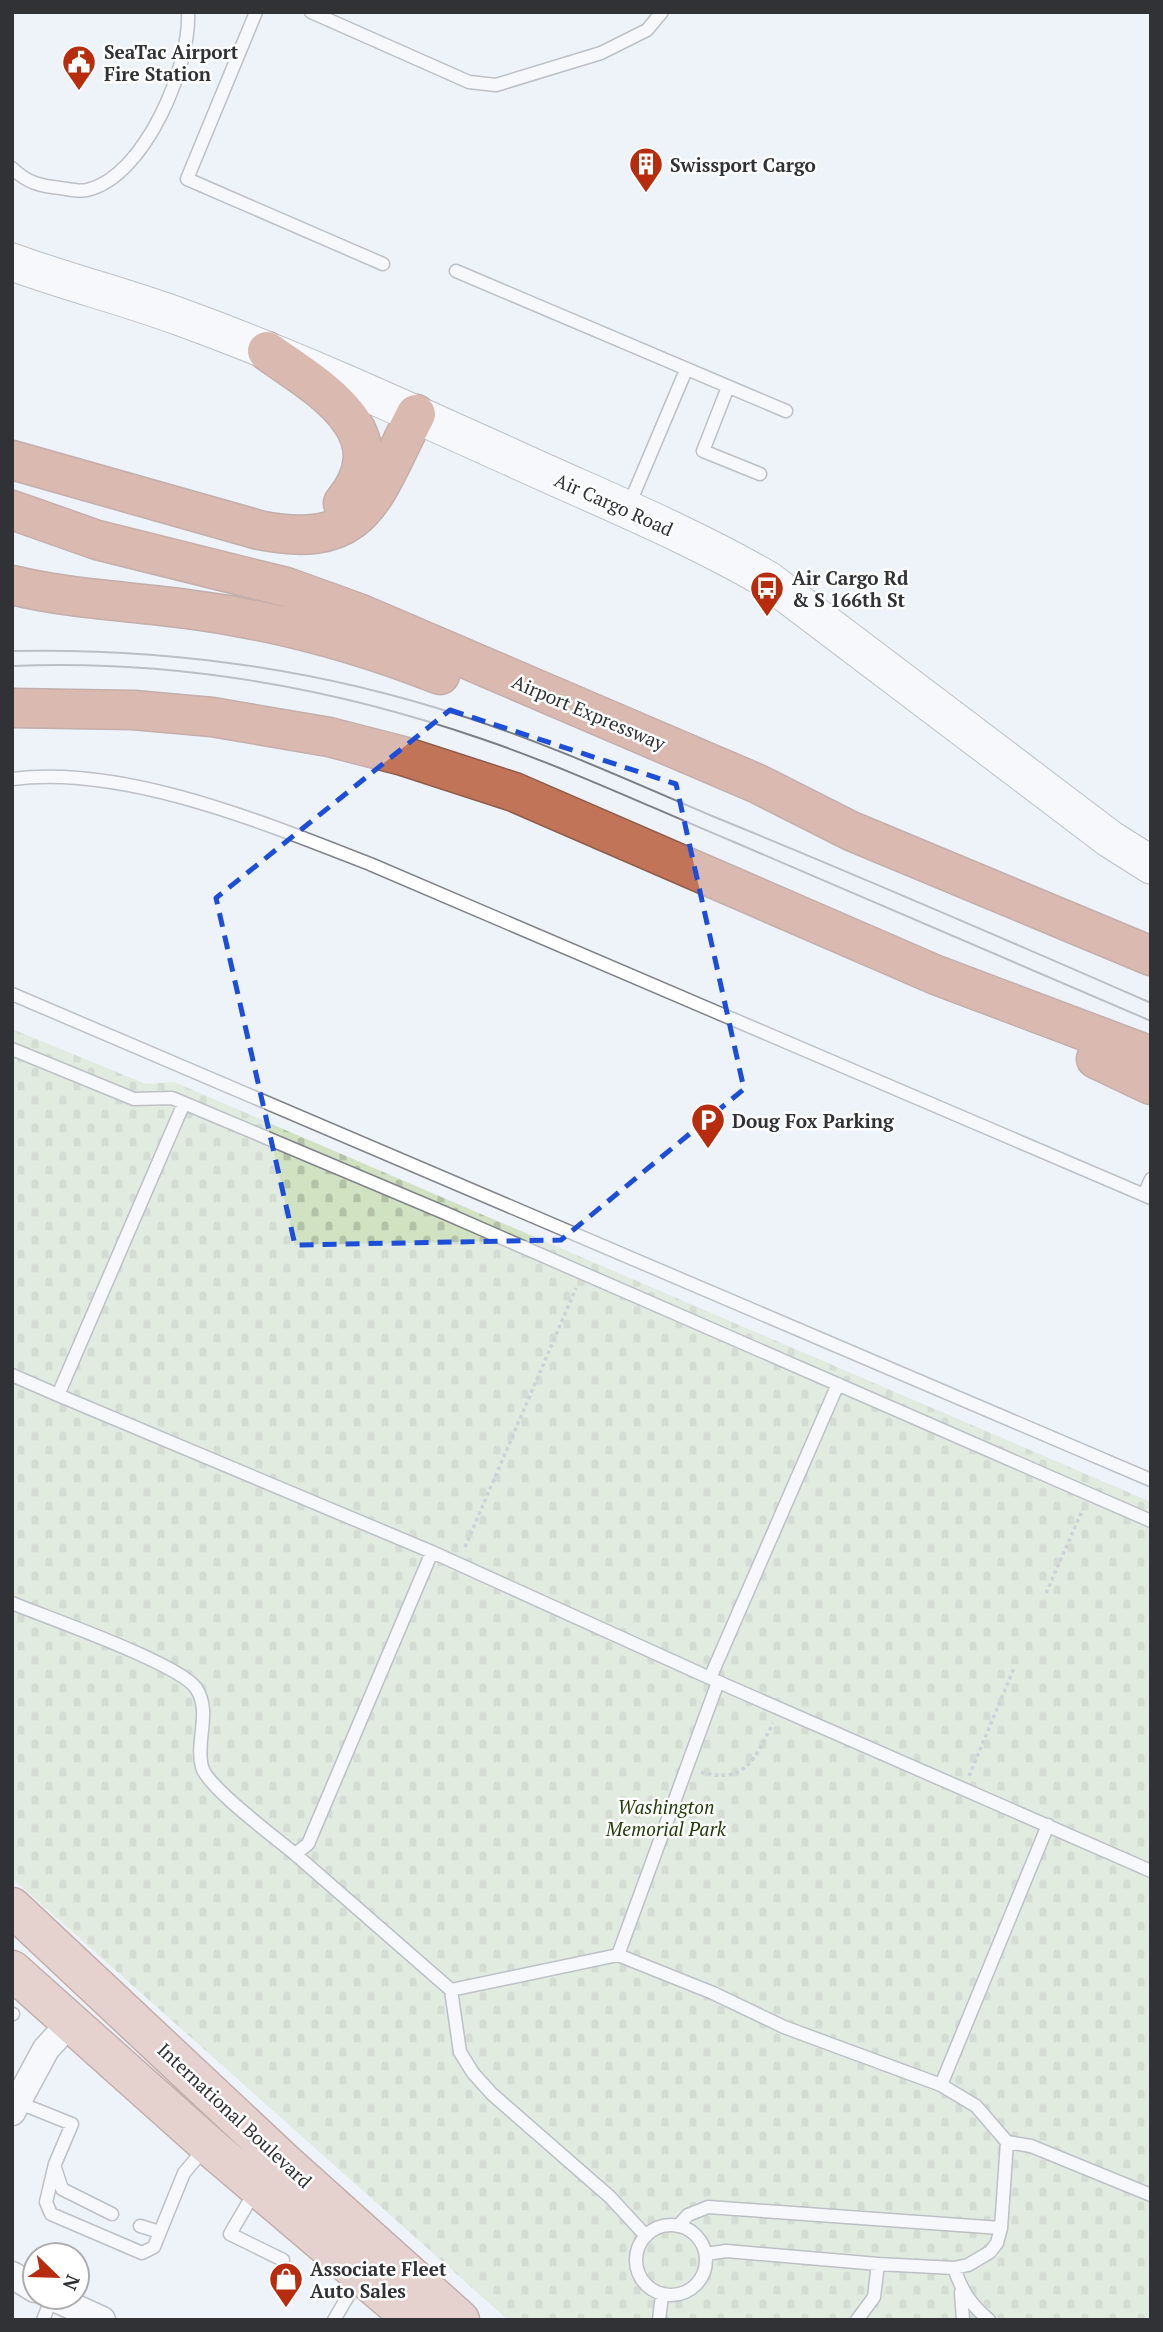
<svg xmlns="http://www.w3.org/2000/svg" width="1163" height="2332" viewBox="0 0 1163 2332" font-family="'PT Serif',serif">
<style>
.cemetery{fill:url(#cemetery-stones)}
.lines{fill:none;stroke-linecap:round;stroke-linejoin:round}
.lane-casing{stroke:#80838a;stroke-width:15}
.street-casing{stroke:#80838a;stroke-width:29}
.secondary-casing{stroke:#80838a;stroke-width:39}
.primary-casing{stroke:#8f5d4c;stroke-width:41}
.highway-casing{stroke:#8f5d4c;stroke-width:41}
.path{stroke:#a7aab0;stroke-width:3.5;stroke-dasharray:3.5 3.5;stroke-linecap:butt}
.lane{stroke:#fff;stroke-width:12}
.street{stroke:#fff;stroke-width:26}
.secondary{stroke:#fff;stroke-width:37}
.primary{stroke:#daac9b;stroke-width:38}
.highway{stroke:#c17458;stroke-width:38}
.tram{stroke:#7c7f83;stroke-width:2}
.marked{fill:none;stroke:#1d4ed8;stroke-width:5;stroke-dasharray:14 9;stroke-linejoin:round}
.labels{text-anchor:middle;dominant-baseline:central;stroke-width:5;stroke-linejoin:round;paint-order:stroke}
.poi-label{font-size:19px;font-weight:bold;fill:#313235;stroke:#fff;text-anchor:start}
.street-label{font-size:19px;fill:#313235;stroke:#fff}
.park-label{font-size:19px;font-style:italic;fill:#243d08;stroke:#fff}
</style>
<defs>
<pattern id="cemetery-stones" width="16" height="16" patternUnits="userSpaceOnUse" patternTransform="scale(1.75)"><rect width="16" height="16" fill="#d0e2c2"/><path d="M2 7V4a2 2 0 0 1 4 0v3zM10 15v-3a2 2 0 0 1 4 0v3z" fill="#b3c2a7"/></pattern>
</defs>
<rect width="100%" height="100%" fill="#eef2f9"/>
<!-- cemetery -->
<path class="cemetery" d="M12,1029L146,1084L174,1082L1151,1502V2320H508L12,1878Z"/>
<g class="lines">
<!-- lane casing -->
<g class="lane-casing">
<path id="lane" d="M256,12L187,179L383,264
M311,12L469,82L496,85L601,53L647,30L662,12
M12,168C27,183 41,186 60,188C68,189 79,192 87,190C145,177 191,65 188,12
M456,271L786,411
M728,387L703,451L760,474
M629,505L686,370
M12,779C124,764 267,824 370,864L1151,1198
M12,994L1151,1480
M12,1049L134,1099L172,1098L184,1103L445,1213L1151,1521
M1144,1195L1151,1179
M12,1375L58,1395L184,1103
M58,1395L432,1552L710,1678L838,1384
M432,1552L308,1844L295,1854L451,1990L618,1955
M12,1603C48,1618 178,1663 196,1688C212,1712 195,1741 202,1767C207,1787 276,1838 295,1854
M714,1680L1151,1871
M718,1682L618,1955L713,1993L784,2027L941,2085
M1048,1825L941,2085L976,2106L1007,2142L1031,2146L1151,2195
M451,1990L460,2052L473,2073L492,2094L610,2197L646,2236
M12,2014H13
M17,2102L72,2124L55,2164L46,2202L51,2214L142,2253L154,2247L160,2232
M55,2168L62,2189L112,2214
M255,2191L230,2234L283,2260
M636 2260a35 35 0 1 1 70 0a35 35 0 1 1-70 0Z
M140,2226L160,2232L184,2173L206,2147
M678,2226L688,2215L708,2207L1001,2228
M706,2254L726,2251L878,2264L954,2268L968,2265L990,2252L997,2243L1001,2228L1007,2142
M954,2268C962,2291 970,2304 989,2320
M961,2292L963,2320
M43,2320L52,2297
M334,2320L358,2279
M659,2320L662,2295
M857,2320L874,2297L878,2264"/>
</g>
<!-- street casing -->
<g class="street-casing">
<path id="street" d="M12,2112L46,2049L71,2022
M12,2275L35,2289
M52,2297L102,2320"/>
</g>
<!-- secondary casing -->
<g class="secondary-casing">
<path id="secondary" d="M12,262C69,283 127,297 183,318C296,359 406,410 515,459C600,498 687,533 768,580L1110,839L1151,865"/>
</g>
<!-- primary casing -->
<g class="primary-casing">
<path id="primary" d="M12,1907L285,2163L460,2320
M12,1970L208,2145L414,2320"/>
</g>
<!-- highway casing -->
<g class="highway-casing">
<path id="highway" d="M267,351C316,386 402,432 343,503
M12,460L259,530C367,552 373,495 416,414
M12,510L97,540L286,587L361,614L758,784L851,831L1151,956
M12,585C69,599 129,601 187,609C274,620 359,643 440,675
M12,708L133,710L212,717L329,737L403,756L514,792L936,975L1151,1056
M1096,1059L1151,1085"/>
</g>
<!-- path -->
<path class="path" d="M465,1547L576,1288
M1046,1593L1083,1509
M701,1772C746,1785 755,1758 773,1723
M969,1776L1014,1668"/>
<!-- lane -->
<use href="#lane" class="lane"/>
<!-- street -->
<use href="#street" class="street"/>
<!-- secondary -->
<use href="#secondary" class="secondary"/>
<!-- primary -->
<use href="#primary" class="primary"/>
<!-- highway -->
<use href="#highway" class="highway"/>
<!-- tram -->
<path class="tram" d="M12,651C164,648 314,668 459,715C547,743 632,782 717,818C862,877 1007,940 1151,1003
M12,666C171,659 332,687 482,739C567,768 650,807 734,842C873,901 1012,960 1151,1021"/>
</g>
<!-- marked area -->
<path d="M0 0H1163V2332H0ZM450,710L676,784L744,1089L561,1240L295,1245L216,898Z" fill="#eef2f9" fill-opacity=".55" fill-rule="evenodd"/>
<path class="marked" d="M450,710L676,784L744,1089L561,1240L295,1245L216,898Z"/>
<!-- icons -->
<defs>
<g id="civic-pin" transform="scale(1.75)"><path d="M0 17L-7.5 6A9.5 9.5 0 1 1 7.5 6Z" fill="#b82c0e" stroke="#fff"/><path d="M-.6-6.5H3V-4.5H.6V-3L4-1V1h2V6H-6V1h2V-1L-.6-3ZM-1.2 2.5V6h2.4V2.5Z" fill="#fff"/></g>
<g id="building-pin" transform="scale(1.75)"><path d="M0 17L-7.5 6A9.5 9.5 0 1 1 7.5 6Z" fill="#b82c0e" stroke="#fff"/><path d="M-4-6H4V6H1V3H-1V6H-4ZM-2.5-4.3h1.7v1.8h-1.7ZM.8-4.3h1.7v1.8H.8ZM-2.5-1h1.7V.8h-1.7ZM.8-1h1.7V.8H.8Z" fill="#fff"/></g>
<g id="bus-pin" transform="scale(1.75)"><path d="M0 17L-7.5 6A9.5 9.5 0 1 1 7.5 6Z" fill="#b82c0e" stroke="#fff"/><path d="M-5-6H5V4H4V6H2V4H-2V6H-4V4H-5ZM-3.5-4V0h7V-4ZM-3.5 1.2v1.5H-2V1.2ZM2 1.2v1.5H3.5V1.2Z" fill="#fff"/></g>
<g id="parking-pin" transform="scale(1.75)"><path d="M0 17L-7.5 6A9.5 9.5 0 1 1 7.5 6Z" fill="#b82c0e" stroke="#fff"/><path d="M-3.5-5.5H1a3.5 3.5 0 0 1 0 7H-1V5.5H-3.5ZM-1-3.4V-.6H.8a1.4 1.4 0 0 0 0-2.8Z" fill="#fff"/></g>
<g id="shop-pin" transform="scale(1.75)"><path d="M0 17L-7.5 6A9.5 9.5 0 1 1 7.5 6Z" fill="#b82c0e" stroke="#fff"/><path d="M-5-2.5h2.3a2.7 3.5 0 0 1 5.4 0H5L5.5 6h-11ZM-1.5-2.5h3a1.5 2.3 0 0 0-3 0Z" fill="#fff"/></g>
</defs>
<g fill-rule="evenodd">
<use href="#civic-pin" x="79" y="62"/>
<use href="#building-pin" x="646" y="164"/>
<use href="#bus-pin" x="767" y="588"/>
<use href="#parking-pin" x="708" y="1120"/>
<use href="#shop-pin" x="286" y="2279"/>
</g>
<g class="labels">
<!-- poi labels -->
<g class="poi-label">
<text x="104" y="51">SeaTac Airport<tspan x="104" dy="22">Fire Station</tspan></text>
<text x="670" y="164">Swissport Cargo</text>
<text x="792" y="577">Air Cargo Rd<tspan x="792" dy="22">&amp; S 166th St</tspan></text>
<text x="732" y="1120">Doug Fox Parking</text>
<text x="310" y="2268">Associate Fleet<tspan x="310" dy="22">Auto Sales</tspan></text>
</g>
<!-- street labels -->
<g class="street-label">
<text transform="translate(614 504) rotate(24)">Air Cargo Road</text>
<text transform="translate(589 712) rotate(23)">Airport Expressway</text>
<text transform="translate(235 2115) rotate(43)">International Boulevard</text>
</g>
<!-- park labels -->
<g class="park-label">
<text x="666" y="1806">Washington<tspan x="666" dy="22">Memorial Park</tspan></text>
</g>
</g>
<!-- border -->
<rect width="1163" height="2332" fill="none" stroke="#313235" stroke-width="28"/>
<!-- north arrow -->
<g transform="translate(56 2276) rotate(113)"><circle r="33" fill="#ffffff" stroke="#adadae" stroke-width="2"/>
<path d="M0-5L12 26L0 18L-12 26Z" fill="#b82c0e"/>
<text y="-10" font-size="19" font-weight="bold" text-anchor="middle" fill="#313235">N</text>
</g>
</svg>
